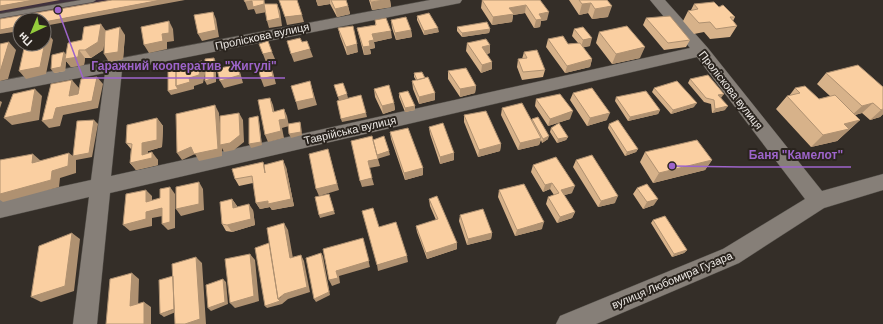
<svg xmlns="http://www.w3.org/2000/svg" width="883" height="324" viewBox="0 0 883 324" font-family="Helvetica,sans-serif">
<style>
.industrial{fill:#40313d}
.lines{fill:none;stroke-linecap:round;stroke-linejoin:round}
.service-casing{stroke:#514d47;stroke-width:1}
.minor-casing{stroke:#514d47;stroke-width:1}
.service{fill:#867f78;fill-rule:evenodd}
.minor{fill:#867f78;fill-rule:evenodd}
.wall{fill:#d7b28a}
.shaded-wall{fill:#af9171}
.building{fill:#facfa1;stroke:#af9171}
.labels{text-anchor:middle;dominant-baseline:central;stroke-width:4;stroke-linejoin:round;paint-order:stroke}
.street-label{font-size:11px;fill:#ece8e4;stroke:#2a241e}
.leader{fill:none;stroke:#9d64ca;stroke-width:1.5}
.callout-dot{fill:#9d64ca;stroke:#2a241e;stroke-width:1.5}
.callout-label{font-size:12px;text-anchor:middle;font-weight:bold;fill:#9d64ca;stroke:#2a241e;stroke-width:4;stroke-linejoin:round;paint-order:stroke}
</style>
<rect width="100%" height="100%" fill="#342e28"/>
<!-- industrial -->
<path class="industrial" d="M0,0H170L44,20H20L0,31Z"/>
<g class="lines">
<!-- service casing -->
<g class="service-casing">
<path id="service" d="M81,0H96L93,2L0,18V14Z"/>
</g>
<!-- minor casing -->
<g class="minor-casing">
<path id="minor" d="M430,0H462L460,3L455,4L122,70L111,176L690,48L650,0H665L707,47L822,191L883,174V190L824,208L739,263L596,324H556L560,316L723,249L805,199L697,57L110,193L97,324H73L89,197L0,218V200L91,180L105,73L0,93V81Z"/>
</g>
<!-- service -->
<use href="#service" class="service"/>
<!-- minor -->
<use href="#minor" class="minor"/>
</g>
<!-- wall -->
<path class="wall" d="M316,0H346L348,6L350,14L337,17L330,4L318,6Z
M369,0H390L391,7L372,10Z
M482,0H540L547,20L541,21L540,27L534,28L525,13L513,15L512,22L492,25L481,8Z
M569,0H607L608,17L592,19L588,13L579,15Z
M694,4L719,7L735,17L733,21L737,26L730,37L710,39L704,32L694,34L683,21L688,11L691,10Z
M417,16L439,32L424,35L417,20Z
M646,18L690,40L686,47L664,50L643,25Z
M375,20L392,38L374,42L375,48L370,49L371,54L364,55L359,36L357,28L375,25Z
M391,20L411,30L412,37L396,40L392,28Z
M457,27L490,29L489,33L462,37L457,31Z
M338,28L358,52L347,55L340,36Z
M574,29L590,46L583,47L592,59L590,67L565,73L546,47L548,39L568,44L578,43L572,36Z
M106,31L125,35L123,59L109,62L105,39L103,50L91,58H85L84,65L71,67L66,61L65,71L54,73L66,54L82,40Z
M599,32L640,58L612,64L596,43Z
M467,43L490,45V53L487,54L492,69L481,73L466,51Z
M524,52L545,70L543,77L522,80L517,67L518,59H522Z
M448,71L476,86L475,93L460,97L448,79Z
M414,73L424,78L435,93V100L419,104L413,89L412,81L416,80L414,77Z
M826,73L883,87V114L880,117L870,120L862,113L855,115L860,120L837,141L811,147L776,109L787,96H789L795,88L819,99L830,96L817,84Z
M690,79L721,98L725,110L712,113L711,104L704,102L688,83Z
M654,88L694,107L671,114L652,92Z
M374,89L394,103L395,110L383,114L375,97Z
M399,93L415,106V110L405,112L399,97Z
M573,93L607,120L587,126L570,100Z
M616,97L660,110L658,114L628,121L615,101Z
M536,99L570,119L548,126L535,106Z
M502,108L531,120L532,119L548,139L542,143L541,140L539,145L518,150L501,115Z
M464,115L501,144L500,151L478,157L464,122Z
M157,118L163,126L162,147L148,151V153L158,160V165L136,170L130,163L131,149L126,143Z
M609,124L638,149L636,152L625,156L608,128Z
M429,127L454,160L440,164L430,134Z
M551,128L568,137L566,140L557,143L550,132Z
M390,132L423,175L405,180L391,139Z
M645,152L712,160L705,170L653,183L640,162Z
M576,160L615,203L598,207L573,167Z
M263,162L264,165L286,167L294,206L272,210L270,207L260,209L256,203L253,183L239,186L235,179Z
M533,165L572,193L564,195L575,212L572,218L557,223L546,204L548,197L554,195L550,189L543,192L531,172Z
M637,188L654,205L643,209L633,194Z
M499,190L542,229L515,236L498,197Z
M232,199L237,206V207L253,210L255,225L232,232L226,231L222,224Z
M429,199L457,249L427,259L417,232L416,226L436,220L430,206Z
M460,215L492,233L491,239L467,245L459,221Z
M653,220L687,250L684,253L672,257L651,223Z"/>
<!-- shaded-wall -->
<path class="shaded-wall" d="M34,0H60L0,11V6Z
M161,0H185L44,26V22Z
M264,0L267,12L256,14L254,9L248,10L245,2Z
M316,0H330V4L318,6Z
M384,0H390L391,7L372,10L371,2Z
M591,3L588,13L579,15L582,4Z
M277,4L280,11L282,26L269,28L267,21Z
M526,5L525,13L513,15L512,22L492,25L493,17L509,8Z
M348,6L350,14L337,17L335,9Z
M612,6L608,17L592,19L595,9Z
M213,12L216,19L219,37L202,41L198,34Z
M549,12L547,20L541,21L540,27L534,28L536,20L539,14Z
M302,15L304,22L287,25L285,17Z
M169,21L173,29L174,41L167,42V49L149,53L144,45L162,34Z
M101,24L106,31L103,50L91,58L85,50Z
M20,26V31L0,34V30Z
M120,27L125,35L123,59L109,62L104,54Z
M438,28L439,32L424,35V31Z
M490,29L489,33L462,37V33Z
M411,30L412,37L396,40L395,33Z
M391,31L392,38L374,42L375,48L370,49L371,54L364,55L363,47L369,41L372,34Z
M47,32L53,40L46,74L26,79L19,71Z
M592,38L590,46L581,48L583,40Z
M9,42L16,50L8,79L0,81V72Z
M357,44L358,52L347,55L346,47Z
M490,45V53L482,55V47Z
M645,47L640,58L612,64L616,54Z
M310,49L313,57L294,62L291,54Z
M79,50L85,58L84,65L71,67L66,61L65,71L54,73L51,69L64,52L67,56Z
M272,52L275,59L266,62L263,54Z
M214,58L216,62V82L207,85L205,81Z
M592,59L590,67L565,73L567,66Z
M202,61L206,69L203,83L194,86V89L171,95L168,91L176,86L189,78Z
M492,62V69L481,73L482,65Z
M237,64L240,72L243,83L224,88L220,81Z
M270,65L273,72L276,84L264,87L261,79Z
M97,77L103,84L98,108L63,115L60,126L49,128L42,121L56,108L92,101Z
M72,80L79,88L76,103L69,96Z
M310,81L317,105L298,110L296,102Z
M476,86L475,93L460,97V89Z
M35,89L42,96L39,120L12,125L4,118Z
M435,93V100L419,104V97Z
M347,94L348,98L339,101L338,97Z
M724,94L721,98L716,99L718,95Z
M270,98L273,105L276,119L273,112Z
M0,101L2,102L0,108Z
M394,103L395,110L383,114L382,106Z
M697,103L694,107L671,114L673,110Z
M873,103L862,113L851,116L862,106Z
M215,105L219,113L222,145L239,113L243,120L244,142L234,150L224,152L222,148V156L199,161L195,154L182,160L177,153Z
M415,106V110L405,112V108Z
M728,106L725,110L712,113L715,109Z
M284,109L287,116L289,126L282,128L284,138L268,142L265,135L279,120Z
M883,109V114L880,117L870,120L881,110Z
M660,110L658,114L628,121L630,117Z
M573,111L570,119L548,126L550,119Z
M366,113L367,117L342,122L341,119Z
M610,113L607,120L587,126L590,118Z
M258,116L259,120L262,145L251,148L249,144Z
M157,118L163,126L162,147L148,151V159L152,152L158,160V165L136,170L130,163L142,155V143Z
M94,120L98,124L92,157L76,160V173L60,178L59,187L3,202L0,200V194L52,171L69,153L73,156Z
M860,120L837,141L811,147L823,135L844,124Z
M300,122L301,125L302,135L291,138L289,134Z
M549,136L548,139L542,143L543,139Z
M568,137L566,140L557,143L558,139Z
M541,138L539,145L518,150L520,143Z
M501,144L500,151L478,157L479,150Z
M328,149L339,190L319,196L316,189Z
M638,149L636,152L625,156L627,152Z
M389,151L390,155L377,159V155Z
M454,153V160L440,164V157Z
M33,154L41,161L32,163Z
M378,159L380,166L369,168L368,161Z
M283,160L286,167L294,206L272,210L270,207L260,209L256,203L268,201Z
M712,160L705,170L653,183L659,173Z
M423,168V175L405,180L404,173Z
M372,178L374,185L362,187L360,181Z
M199,182L203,189L204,210L181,216L176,209Z
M552,183L550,189L543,192L545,185Z
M575,186L572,193L559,197L561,190Z
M170,187L175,194V228L168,230L162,224Z
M146,190L152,196V208L146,202Z
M329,194L335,214L320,218L319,215Z
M618,196L615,203L598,207L601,201Z
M232,199L237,206V215L233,208Z
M658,199L654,205L643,209L647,202Z
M249,204L253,210L255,225L232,232L227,225Z
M162,208L168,215L152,218V226L130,231L123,225L146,212Z
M575,212L572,218L557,223L560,217Z
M544,222L542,229L515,236L517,230Z
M284,223L288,230L294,264L290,258Z
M72,233L80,239L74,291L41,302L31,297Z
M492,233L491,239L467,245L468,239Z
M363,238L370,267L339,276L340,283L332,286L329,280L336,271Z
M457,243V249L427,259L426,253Z
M687,250L684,253L672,257L674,254Z
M321,253L323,256L330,295L316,302L314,299Z
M250,254L255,260L259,301L235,308L230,303Z
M301,255L304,261L310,292L288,299L282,304L267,308L265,306L278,299L281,297Z
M407,256L408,262L378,271L377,265Z
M196,257L202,263L206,324H185Z
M132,273L139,279L138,311L130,306Z
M223,279L226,282L228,304L211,311L208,308Z
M144,302L151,307V324H144Z
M175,309L178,311L164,317L160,314Z"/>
<!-- building -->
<path class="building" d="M0,0H34L0,6Z
M112,0H161L44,22V20H20V26L0,30V19Z
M244,0H264V4L253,7L252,1L245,2Z
M279,0H297L302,15L285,17Z
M331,0H346L348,6L335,9Z
M370,0H384L371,2Z
M482,0H540L549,12L539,14L542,19L536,20L526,5L509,8L514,14L493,17Z
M579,0H607L612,6L595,9L591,3L582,4Z
M714,2L719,7L723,5L735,17H730L737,26L716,29L710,22L699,23L688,11L698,9L694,4Z
M264,4H277L280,18L267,21Z
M213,12L216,30L198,34L194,15Z
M429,13L438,28L424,31L417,16Z
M670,16L690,40L668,43L646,18Z
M406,17L411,30L395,33L391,20Z
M386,18L391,31L372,34L374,40L369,41L370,46L363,47L357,28L376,25L375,20Z
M169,21V33L162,34L163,41L144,45L141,27Z
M487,22L490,29L462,33L457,27Z
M101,24L98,42L85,50H79L78,57L65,59L68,43L82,40L84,27Z
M353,26L357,44L346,47L338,28Z
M627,26L645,47L616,54L599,32Z
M120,27L118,52L104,54L105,31Z
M583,27L592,38L583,40L574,29Z
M47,32L40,67L19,71L25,44H44V33Z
M563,36L568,44L580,43L592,59L567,66L548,39Z
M300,38L302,42L307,41L310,49L291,54L287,41Z
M486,39L490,45L482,47L492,62L482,65L467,43Z
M268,41L272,52L263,54L259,44Z
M9,42L0,72V44Z
M537,50L545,70L523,72L518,59L527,58L524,52Z
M64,52L61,67L51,69L52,55Z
M214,58V78L205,81V59Z
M202,61L199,75L189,78L190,82L176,86V66Z
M237,64L240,75L220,81L217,69Z
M270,65L273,76L261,79L258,68Z
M858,65L883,87V109L881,110L873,103L862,106L826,73Z
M466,68L476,86L460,89L448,71Z
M176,69V86L178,89L168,91V70Z
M422,72L425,78L417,80L414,73Z
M708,75L724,94L718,95L728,106L715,109L714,100L706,98L690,79Z
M97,77L92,101L56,108L53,119L42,121L51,84L72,80L69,96L78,94L81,79Z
M428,77L435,93L419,97L412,81Z
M310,81L314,98L296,102L291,86Z
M677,81L697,103L673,110L654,88Z
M343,83L347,94L338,97L334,85Z
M389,85L394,103L382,106L374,89Z
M805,86L819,99L835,95L860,120L844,124L849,129L823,135L787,96L800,93L795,88Z
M592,88L610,113L590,118L573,93Z
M35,89L31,112L4,118L13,94Z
M408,91L415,106L405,108L399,93Z
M646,91L660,110L630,117L616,97Z
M560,94L573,111L550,119L536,99Z
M361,95L366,113L341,119L337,101Z
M270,98L273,112L284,109L286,119L279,120L281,131L265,135L258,100Z
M522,103L541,138L520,143L502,108Z
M215,105L218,149L194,154L191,147L177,153L176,114Z
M486,111L501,144L479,150L464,115Z
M239,113L240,135L230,143L220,145V116Z
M258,116L261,142L249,144V118Z
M538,117L549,136L543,139L532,119Z
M157,118V140L142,143V155L152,152V158L130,163L132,144L126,143L127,125Z
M94,120L89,153L73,156L77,121Z
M618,120L638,149L627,152L609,124Z
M300,122L301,132L289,134L288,124Z
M443,123L454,153L440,157L429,127Z
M559,123L568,137L558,139L551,128Z
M408,128L423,168L404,173L390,132Z
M372,136L378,159L368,161L372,178L360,181L351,141Z
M384,136L389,151L377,155L373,140Z
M697,140L712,160L659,173L645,152Z
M328,149L337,184L316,189L309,154Z
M69,153L68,166L52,171L51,180L0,194V160L33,154L32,163Z
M592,155L618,196L601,201L576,160Z
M556,157L575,186L561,190L575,212L560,217L548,197L559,193L552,183L545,185L533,165Z
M283,160L291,199L268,204V201L256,203L252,176L235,179L232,169L263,162L265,173L264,165Z
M199,182V204L176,209V187Z
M524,184L544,222L517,230L499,190Z
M647,184L658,199L647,202L637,188Z
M170,187V222L162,224V208L146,212V219L123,225L126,194L146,190V202L160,198V189Z
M329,194L334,211L319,215L315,197Z
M437,196L457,243L426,253L416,226L438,219L429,199Z
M232,199L233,208L249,204L251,219L227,225L222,224L220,202Z
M373,208L379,227L396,222L407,256L377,265L362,211Z
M483,209L492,233L468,239L460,215Z
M665,216L687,250L674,254L653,220Z
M284,223L290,258L301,255L307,287L284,294L278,299L267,228Z
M72,233L65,286L31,297L39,246Z
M363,238L369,261L336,271L338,278L329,280L323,249Z
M269,243L278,299L280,301L265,306L255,248Z
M321,253L329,292L314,299L306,258Z
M250,254L254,296L230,303L225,259Z
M196,257L200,319L185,324H175L172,264Z
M132,273L130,306L144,302V324H106L110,279Z
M173,276L174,309L160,314L159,280Z
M223,279L225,302L208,308L206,285Z"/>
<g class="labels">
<!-- street labels -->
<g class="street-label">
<text transform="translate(262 36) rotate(-12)">Проліскова вулиця</text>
<text transform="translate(731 90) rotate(52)">Проліскова вулиця</text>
<text transform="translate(350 130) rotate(-13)">Таврійська вулиця</text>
<text transform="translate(672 280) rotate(-23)">вулиця Любомира Гузара</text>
</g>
</g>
<!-- callouts -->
<path class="leader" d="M58 10L83 78H285M672 166L741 167H851"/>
<g class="callout-dot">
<circle cx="58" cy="10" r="4"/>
<circle cx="672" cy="166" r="4"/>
</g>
<g class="callout-label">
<text x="184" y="70">Гаражний кооператив "Жигулі"</text>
<text x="796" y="159">Баня "Камелот"</text>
</g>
<!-- north arrow -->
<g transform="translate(32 32) rotate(224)"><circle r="19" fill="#2a241e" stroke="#78726d"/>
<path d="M0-3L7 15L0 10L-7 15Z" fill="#94cc3c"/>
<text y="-6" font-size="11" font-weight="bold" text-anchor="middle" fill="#ece8e4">Пн</text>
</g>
</svg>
